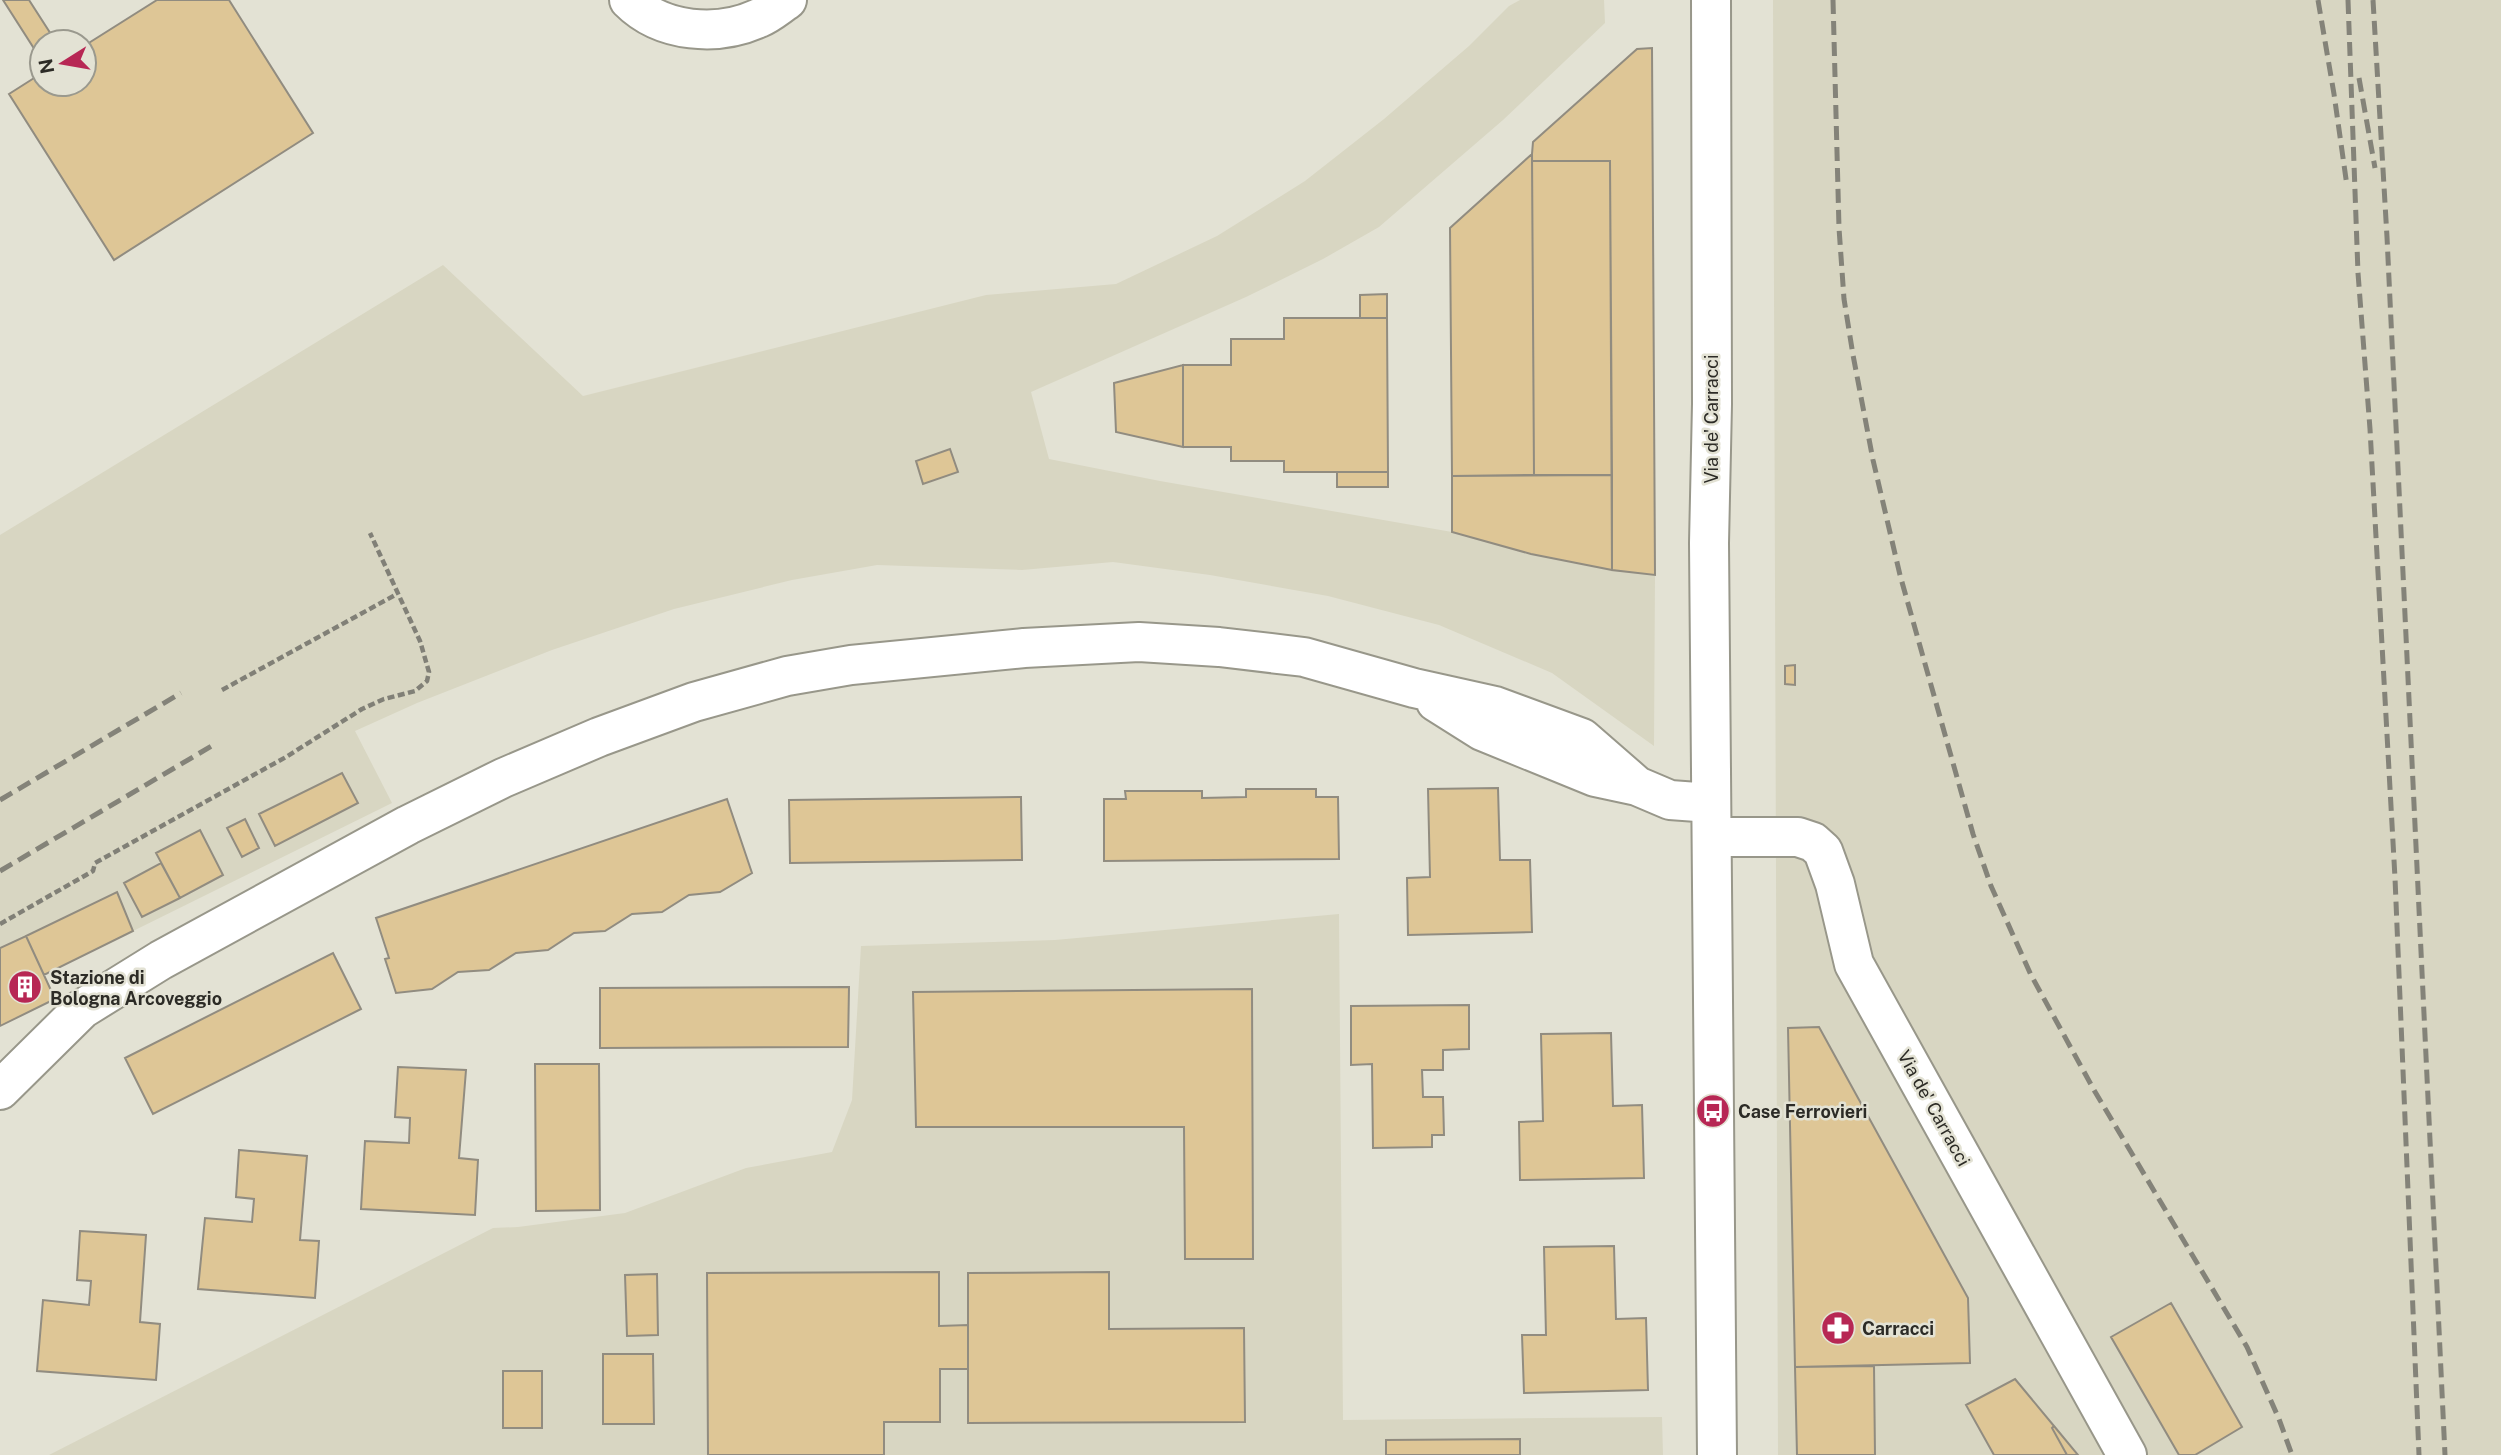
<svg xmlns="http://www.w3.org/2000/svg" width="2501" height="1455" viewBox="0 0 2501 1455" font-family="'Public Sans',sans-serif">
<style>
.built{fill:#d8d6c2}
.building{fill:#dec696;stroke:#918c80;stroke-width:2}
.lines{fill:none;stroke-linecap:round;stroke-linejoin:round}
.minor-casing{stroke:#98978a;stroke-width:42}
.path{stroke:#818077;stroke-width:4.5;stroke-dasharray:7 3.5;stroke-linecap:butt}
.minor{stroke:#fff;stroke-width:38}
.rail{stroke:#848379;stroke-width:5;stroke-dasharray:14 7;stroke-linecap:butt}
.labels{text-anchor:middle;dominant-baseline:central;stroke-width:5;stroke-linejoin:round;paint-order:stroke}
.street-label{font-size:18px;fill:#2c2b26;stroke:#e3e2d4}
.poi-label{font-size:18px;font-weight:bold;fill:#2c2b26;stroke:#e3e2d4;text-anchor:start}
</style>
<rect width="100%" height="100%" fill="#e3e2d4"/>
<!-- built -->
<path class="built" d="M1520,0H1604L1605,23L1503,120L1379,227L1323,259L1246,297L1031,392L1049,459L1160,481L1452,532L1531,554L1612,570L1655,575L1654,746L1552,673L1439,625L1328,596L1210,575L1113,562L1022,570L877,565L792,580L674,609L552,650L417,703L355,731L392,803L44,975L55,999L0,1026V535L443,265L583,396L986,295L1116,284L1217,236L1305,181L1384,119L1469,46L1509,6Z
M1773,0H2501V1455H1778Z
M1339,914L1343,1420L1662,1417L1663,1455H49L493,1228L518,1227L625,1213L746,1168L832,1152L852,1100L861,946L1055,940Z"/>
<!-- building -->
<path class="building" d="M3,0H29L56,42H42V61Z
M157,0H229L313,133L114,260L9,94L42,73V84H84V46Z
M1652,48L1655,575L1612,570L1610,161H1532V154L1533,142L1637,49Z
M1532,154L1534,475L1452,476L1450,228Z
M1532,161H1610L1612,475H1534Z
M1387,294V318H1360V295Z
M1284,318H1387L1388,472H1284V461H1231V447H1183V365H1231V339H1284Z
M1183,365V447L1116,432L1114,383Z
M950,449L958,472L923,484L916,461Z
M1337,472H1388V487H1337Z
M1612,475V570L1531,554L1452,532V476Z
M1795,665V685L1785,684V666Z
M342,773L358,803L275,846L259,814Z
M1498,788L1500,860H1530L1532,932L1408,935L1407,878L1430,877L1428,789Z
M1246,789H1316V797H1338L1339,859L1104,861V799H1126L1125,791H1202V798L1246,797Z
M1021,797L1022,860L790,863L789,800Z
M727,799L752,873L720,892L689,895L662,912L632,914L605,931L574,933L548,950L516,953L489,970L458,972L432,989L396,993L385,959L389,958L376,918Z
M245,819L259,848L242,857L227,828Z
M200,830L223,875L180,898L156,853Z
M161,863L180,898L142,917L124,883Z
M117,892L133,931L44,975L26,936Z
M26,936L55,999L0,1026V948Z
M333,953L361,1009L153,1114L125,1058Z
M849,987L848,1047L600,1048V988Z
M1252,989L1253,1259H1185L1184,1127H916L913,992Z
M1469,1005V1049L1443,1050V1070H1422L1423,1097H1443L1444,1135H1432V1147L1373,1148L1372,1064L1351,1065V1006Z
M1819,1027L1968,1298L1970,1363L1795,1367L1788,1028Z
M1611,1033L1613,1106L1642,1105L1644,1178L1520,1180L1519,1122L1543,1121L1541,1034Z
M535,1064H599L600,1210L536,1211Z
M398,1067L466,1070L459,1158L478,1160L475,1215L361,1209L365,1141L409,1143L410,1118L395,1117Z
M239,1150L307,1156L300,1240L319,1241L315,1298L198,1289L205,1218L252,1222L254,1199L236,1197Z
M80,1231L146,1235L140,1322L160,1324L156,1380L37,1371L43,1300L89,1305L91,1281L77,1280Z
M1614,1246L1616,1319L1646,1318L1648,1390L1524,1393L1522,1335H1546L1544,1247Z
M939,1272V1326L968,1325V1369H940V1422H884V1455H708L707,1273Z
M1109,1272V1329L1244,1328L1245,1422L968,1423V1273Z
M657,1274L658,1335L627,1336L625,1275Z
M2171,1303L2242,1427L2195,1455H2179L2111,1337Z
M603,1354H653L654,1424H603Z
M1874,1366L1875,1455H1797L1795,1367Z
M503,1371H542V1428H503Z
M2015,1379L2054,1426L2052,1428L2067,1455H1994L1966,1405Z
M2054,1426L2078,1455H2067L2052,1428Z
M1520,1439V1455H1386V1440Z"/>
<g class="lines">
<!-- minor casing -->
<g class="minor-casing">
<path id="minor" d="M629,0C662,33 718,37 759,18C769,14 778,6 787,0
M1711,0L1712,404L1709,543L1717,1455
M1436,702L1482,731L1595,777L1637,786L1670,800L1711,803
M1712,837H1798L1813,842L1823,851L1835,884L1854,964L2127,1455
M0,1090L82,1009L161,960L408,825L503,778L599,737L694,702L787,676L851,665L1024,648L1139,642L1219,647L1304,657L1414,688L1495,706L1582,738L1637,786"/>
</g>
<!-- path -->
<path class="path" d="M222,690L397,594
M0,924L93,871L95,863L286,757L362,709L384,699L415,691L427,681L429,672L420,641L370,533"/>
<!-- minor -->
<use href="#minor" class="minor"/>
<!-- rail -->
<path class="rail" d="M1833,0L1839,228L1844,299L1853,355L1873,460L1900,575L1973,834L1991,886L2031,975L2094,1090L2247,1347L2279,1419L2292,1455
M2318,0L2334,94L2347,186
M2348,0L2358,273L2370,429L2395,878L2419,1455
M2373,0L2387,237L2445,1455
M2359,78L2375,168
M0,800L181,693
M0,871L215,744"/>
</g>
<!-- icons -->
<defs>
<g id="building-disc" transform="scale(1.75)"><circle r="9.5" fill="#b72754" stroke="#e3e2d4"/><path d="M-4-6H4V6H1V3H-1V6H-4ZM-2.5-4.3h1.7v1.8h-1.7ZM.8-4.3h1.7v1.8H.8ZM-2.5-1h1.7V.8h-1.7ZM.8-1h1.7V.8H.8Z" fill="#fff"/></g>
<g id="bus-disc" transform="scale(1.75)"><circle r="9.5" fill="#b72754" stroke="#e3e2d4"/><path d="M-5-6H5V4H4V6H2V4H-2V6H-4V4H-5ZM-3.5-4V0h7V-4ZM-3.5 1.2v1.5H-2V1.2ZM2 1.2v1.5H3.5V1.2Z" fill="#fff"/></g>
<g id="pharmacy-disc" transform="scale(1.75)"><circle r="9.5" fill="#b72754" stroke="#e3e2d4"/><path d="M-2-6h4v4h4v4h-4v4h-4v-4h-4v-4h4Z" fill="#fff"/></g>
</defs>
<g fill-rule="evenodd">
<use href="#building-disc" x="25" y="987"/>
<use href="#bus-disc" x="1713" y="1111"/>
<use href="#pharmacy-disc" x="1838" y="1328"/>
</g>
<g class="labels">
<!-- street labels -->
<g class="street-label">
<text transform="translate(1711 419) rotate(-90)">Via de' Carracci</text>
<text transform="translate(1934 1108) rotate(61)">Via de' Carracci</text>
</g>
<!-- poi labels -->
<g class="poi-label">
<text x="50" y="977">Stazione di<tspan x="50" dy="21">Bologna Arcoveggio</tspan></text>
<text x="1738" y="1111">Case Ferrovieri</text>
<text x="1862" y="1328">Carracci</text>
</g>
</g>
<!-- north arrow -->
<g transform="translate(63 63) rotate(259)"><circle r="33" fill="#e3e2d4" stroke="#9a998e" stroke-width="2"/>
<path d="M0-5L12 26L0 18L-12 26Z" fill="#b72754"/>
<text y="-10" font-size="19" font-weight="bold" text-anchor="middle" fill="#2c2b26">N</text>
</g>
</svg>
